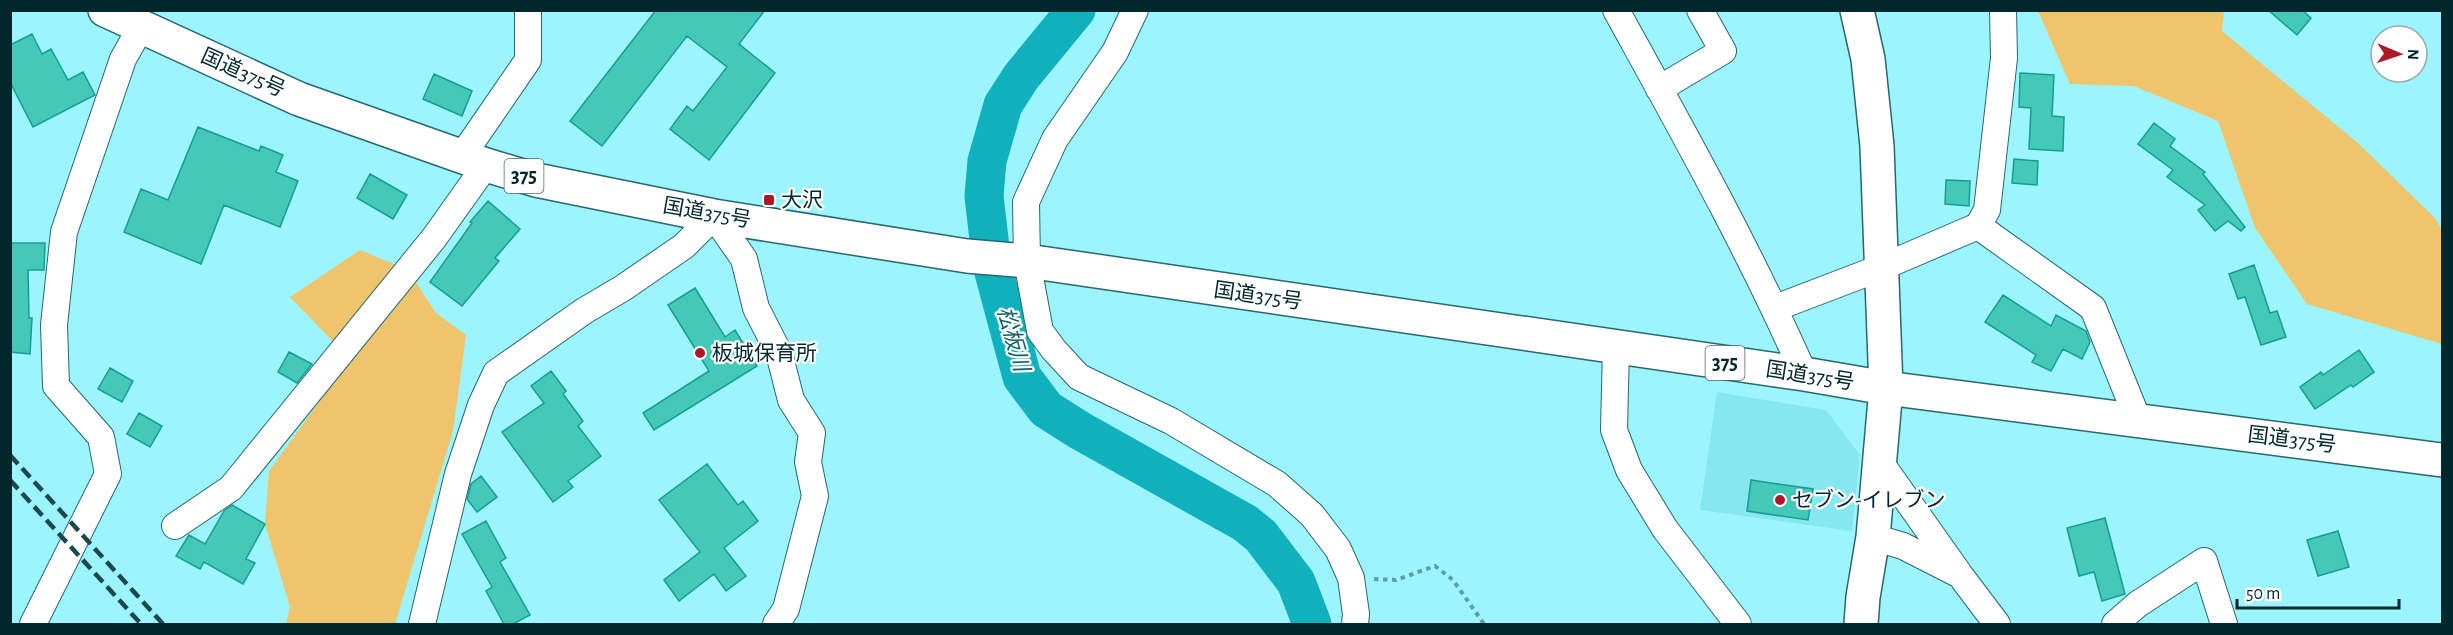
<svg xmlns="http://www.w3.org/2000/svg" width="2453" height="635" viewBox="0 0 2453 635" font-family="'Alegreya Sans','Noto Sans JP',sans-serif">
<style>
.built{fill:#86e7f1}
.green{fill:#eec46d}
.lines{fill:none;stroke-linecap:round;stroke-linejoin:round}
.river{stroke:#10b1bd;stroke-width:39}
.building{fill:#44c9b9;stroke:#169d90;stroke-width:1.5}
.street-casing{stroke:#28676d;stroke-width:28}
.secondary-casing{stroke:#28676d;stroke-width:36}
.highway-casing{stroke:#28676d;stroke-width:36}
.path{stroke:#5ba0a7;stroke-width:4;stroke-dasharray:4.5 4.5;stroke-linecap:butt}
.street{stroke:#fff;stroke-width:26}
.secondary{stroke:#fff;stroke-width:33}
.highway{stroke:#fff;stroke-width:33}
.rail{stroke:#19484d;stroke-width:4.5;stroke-dasharray:12 6;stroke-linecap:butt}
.poi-dot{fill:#ad1926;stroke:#fff;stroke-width:2}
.labels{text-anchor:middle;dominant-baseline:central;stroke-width:4.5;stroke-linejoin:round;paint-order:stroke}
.shield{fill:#fff;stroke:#4c686b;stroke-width:1.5}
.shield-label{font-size:20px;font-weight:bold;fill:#00272b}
.street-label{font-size:21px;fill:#00272b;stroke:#fff}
.poi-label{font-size:21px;fill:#00272b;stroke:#fff;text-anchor:start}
.water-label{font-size:22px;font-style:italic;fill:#135f66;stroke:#fff}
</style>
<rect width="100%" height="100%" fill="#9cf5fe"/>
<!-- built -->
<path class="built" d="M1717,392L1826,410L1860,455L1852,531L1700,510Z"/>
<!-- green -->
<path class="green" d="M2038,11H2224L2222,31L2358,143L2435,218L2442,230V344L2307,304L2255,228L2218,121L2134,86L2070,84Z
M360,250L408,270L436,313L466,335L453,431L395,624H286L290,607L265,524L269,471L350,359L290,297Z"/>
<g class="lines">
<!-- river -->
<path class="river" d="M1076,10L1021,77L1003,105L987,161L984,196L992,265L1022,377L1046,409L1079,430L1245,523L1261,536L1296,582L1312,624"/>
</g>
<!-- building -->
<path class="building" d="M656,10H765L739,44L775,73L709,160L670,129L687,106L693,111L727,67L687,36L602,146L570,121Z
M2268,10H2302L2311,18L2297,35Z
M32,34L42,54L51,49L68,80L83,72L95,95L33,127L10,82V45Z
M2020,73L2054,75L2052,116L2064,117L2063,151L2029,149L2031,108L2019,107Z
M434,74L472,91L462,116L423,99Z
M2154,123L2175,139L2170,146L2205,172L2203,174L2245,227L2241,231L2228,221L2215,231L2198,210L2205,205L2167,177L2173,170L2138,144Z
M198,127L259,151L261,146L283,155L276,172L298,181L280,227L224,205L201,264L124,232L141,189L168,200Z
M2014,159L2038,161L2037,185L2012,183Z
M370,174L407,195L393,219L357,198Z
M1946,180L1970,181L1969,206L1945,204Z
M488,201L520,229L495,258L499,261L462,306L430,282L472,223L470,222Z
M10,243H45L44,270H28L29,318H32L30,354L10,352Z
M2254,265L2270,313L2277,311L2286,337L2261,345L2245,297L2238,299L2229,274Z
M695,288L725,337L735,330L757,366L654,430L643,413L709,371L668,305Z
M2003,295L2051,326L2056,315L2086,331L2090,342L2082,359L2063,349L2051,371L2032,362L2036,355L1985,322Z
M2359,350L2374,372L2353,387L2351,385L2315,409L2300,387L2321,372L2323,375Z
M289,352L312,364L297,383L278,372Z
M110,368L133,381L122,402L98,389Z
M551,371L566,391L563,394L583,421L578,426L601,456L568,481L573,487L553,502L502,432L544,403L531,386Z
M139,413L162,426L150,447L127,434Z
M707,464L738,505L743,501L758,521L724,548L746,576L726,591L714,574L679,601L664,580L700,552L659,500Z
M481,476L497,497L477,512L467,499L471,484Z
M1751,480L1813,489L1808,520L1747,511Z
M232,505L265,524L246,559L255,563L243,584L204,562L200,569L176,556L189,535L205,544L224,511Z
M2105,518L2125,594L2102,601L2094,572L2079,576L2067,528Z
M486,521L506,558L500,562L530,615L513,624H504L486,591L492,587L462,534Z
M2338,531L2349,567L2318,576L2307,540Z"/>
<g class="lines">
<!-- street casing -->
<g class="street-casing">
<path id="street" d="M1135,10L1115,52L1055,139L1026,202L1027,261L1040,331L1054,350L1079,377L1171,421L1277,484L1312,515L1338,549L1351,578L1356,614L1355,624
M1616,10C1682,130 1749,249 1804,374
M1659,89L1723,51L1700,10
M462,156L528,60V10
M1978,226L2093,308L2138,420
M1775,308L1880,268L1978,226L1987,210L2004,58L2003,10
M1616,347L1614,430L1629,470L1665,529L1738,624
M1880,462L1958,572
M175,526L231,488L434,238L486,165
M1873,537L1903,546L1960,575L1997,624
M33,624L108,474L101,437L56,386L54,325L64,232L123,59L141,27
M422,624L458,474L481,405L496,373L584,311L623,288L684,246L714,216L744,259L756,308L779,353L791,400L812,433L808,462L815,496L786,609L776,624
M2115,624L2138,604L2204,561L2224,624"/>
</g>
<!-- secondary casing -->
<g class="secondary-casing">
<path id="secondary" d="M1857,10L1868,59L1877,146L1886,388L1873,537L1863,597L1861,624"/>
</g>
<!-- highway casing -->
<g class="highway-casing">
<path id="highway" d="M105,10L299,99L486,165L536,180L714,216L967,256L1027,261L1804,374L1886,388L2442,460"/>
</g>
<!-- path -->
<path class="path" d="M1374,579L1396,580L1435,566L1453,580L1484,624"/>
<!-- street -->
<use href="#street" class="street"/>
<!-- secondary -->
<use href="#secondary" class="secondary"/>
<!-- highway -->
<use href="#highway" class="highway"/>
<!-- rail -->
<path class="rail" d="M10,455L163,624
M10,480L141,624"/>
</g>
<!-- markers -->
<g class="poi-dot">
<rect x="763" y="194" width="12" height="12" rx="3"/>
<circle cx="700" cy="353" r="6"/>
<circle cx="1780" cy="500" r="6"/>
</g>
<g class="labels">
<!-- shield labels -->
<g class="shield">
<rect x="504.5" y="159" width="39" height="34" rx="4.5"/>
<rect x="1705.5" y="346" width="39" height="34" rx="4.5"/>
</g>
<g class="shield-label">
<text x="524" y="176">375</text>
<text x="1725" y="363">375</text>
</g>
<!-- street labels -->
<g class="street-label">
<text transform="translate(243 73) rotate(24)">国道375号</text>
<text transform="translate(707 213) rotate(10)">国道375号</text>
<text transform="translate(1258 296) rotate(8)">国道375号</text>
<text transform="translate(1810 376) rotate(9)">国道375号</text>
<text transform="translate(2292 440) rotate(7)">国道375号</text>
</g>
<!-- poi labels -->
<g class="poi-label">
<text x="781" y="200">大沢</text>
<text x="712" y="353">板城保育所</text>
<text x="1792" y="500">セブン-イレブン</text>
</g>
<!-- water labels -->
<g class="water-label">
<text transform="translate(1013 339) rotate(74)">松板川</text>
</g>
</g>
<!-- border -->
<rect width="2453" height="635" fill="none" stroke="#00272b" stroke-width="24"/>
<!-- north arrow -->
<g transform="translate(2399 54) rotate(92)"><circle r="28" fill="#ffffff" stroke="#99a9aa" stroke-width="1.5"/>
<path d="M0-4.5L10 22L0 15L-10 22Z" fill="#ad1926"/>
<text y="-9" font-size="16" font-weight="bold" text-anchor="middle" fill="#00272b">N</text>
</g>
<!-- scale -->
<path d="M2237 599v9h162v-9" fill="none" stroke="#00272b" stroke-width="3"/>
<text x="2246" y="599" font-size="18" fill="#00272b" stroke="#ffffff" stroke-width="4.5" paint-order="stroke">50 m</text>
</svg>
